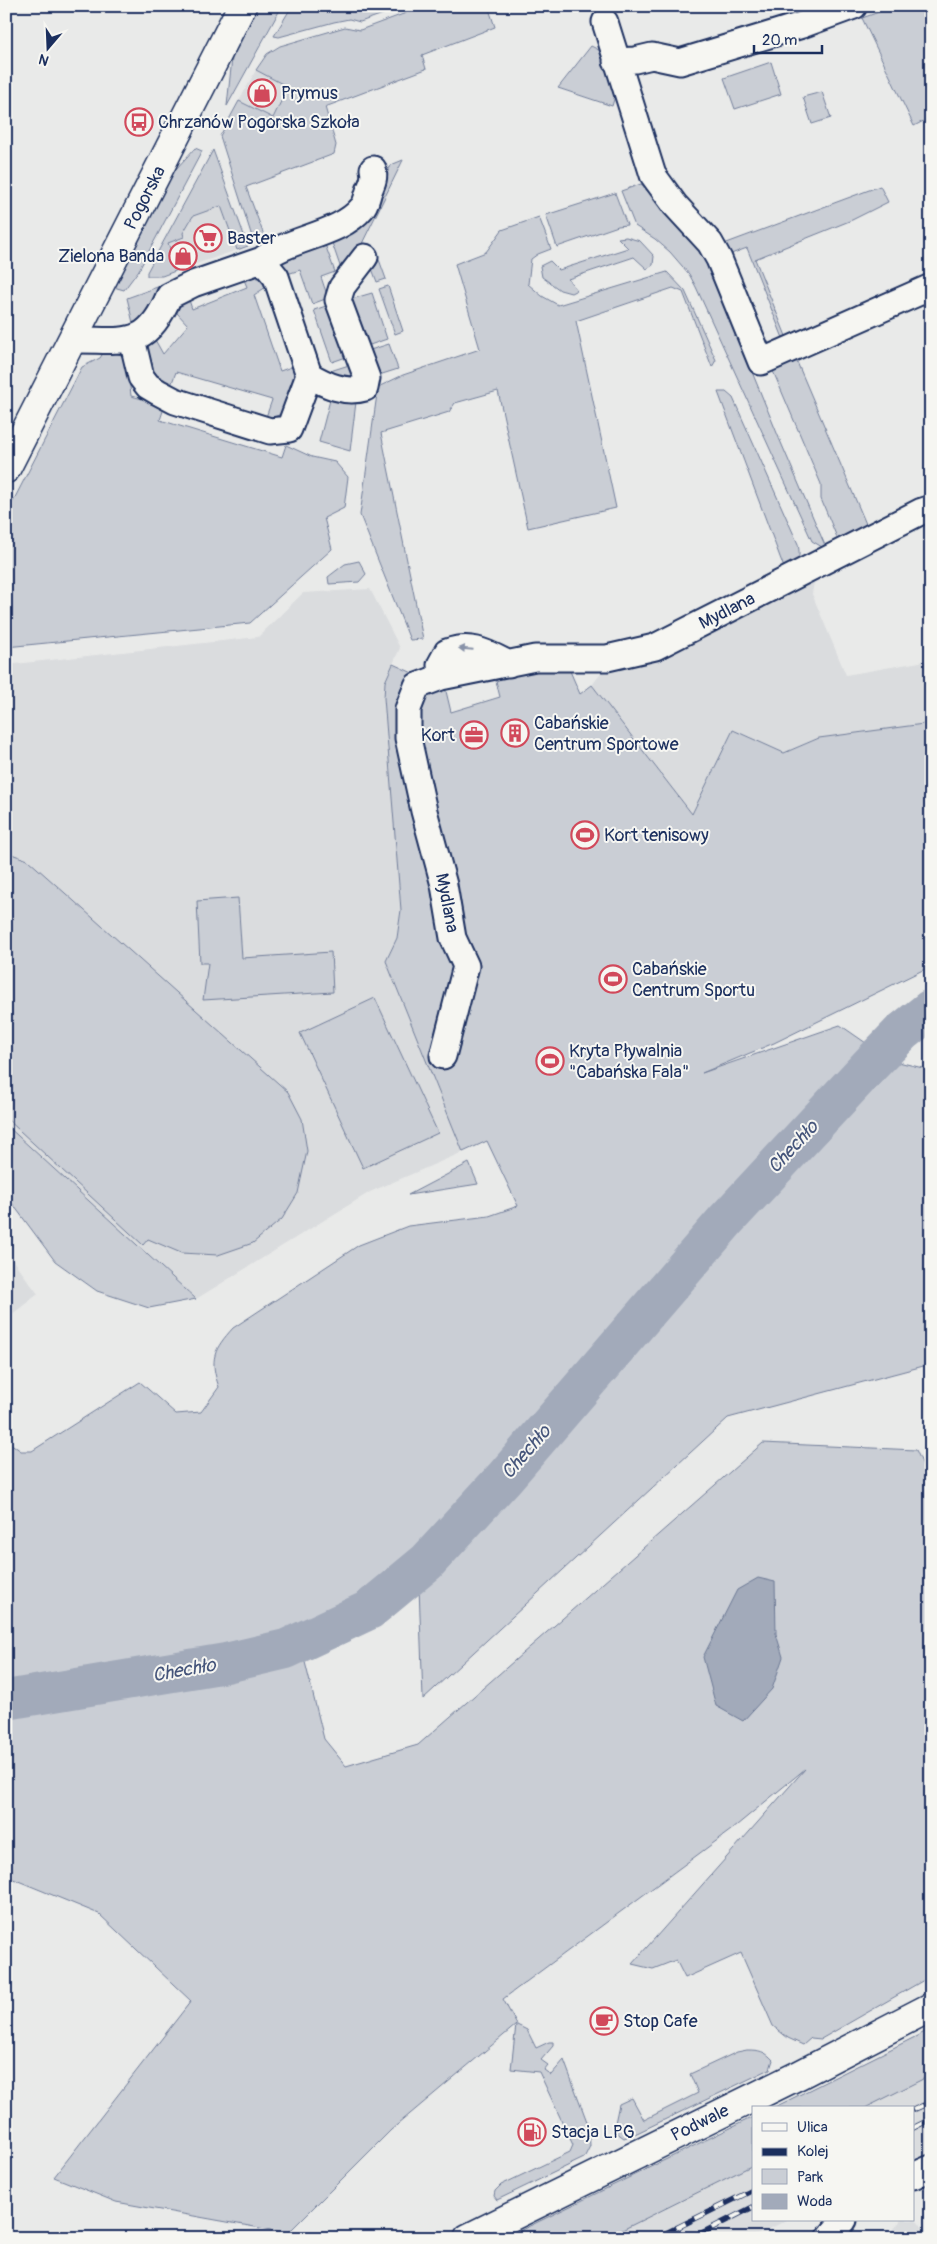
<svg xmlns="http://www.w3.org/2000/svg" width="937" height="2244" viewBox="0 0 937 2244" font-family="Pangolin,sans-serif">
<style>
.built{fill:#dadcde}
.green{fill:#caced5;stroke:#727e9a}
.water{fill:#a2aaba;stroke:#6c7995}
.lines{fill:none;stroke-linecap:round;stroke-linejoin:round}
.river{stroke:#a2aaba;stroke-width:40}
.minor-casing{stroke:#1b2f5e;stroke-width:29}
.tertiary-casing{stroke:#1b2f5e;stroke-width:31}
.minor{stroke:#f6f6f2;stroke-width:25}
.tertiary{stroke:#f6f6f2;stroke-width:28}
.rail-casing{stroke:#1b2f5e;stroke-width:5.5}
.rail{stroke:#f6f6f2;stroke-width:4;stroke-dasharray:11;stroke-linecap:butt}
.oneway{fill:#8892a8}
.labels{text-anchor:middle;dominant-baseline:central;stroke-width:4;stroke-linejoin:round;paint-order:stroke}
.poi-label{font-size:18px;fill:#1b2f5e;stroke:#f6f6f2;text-anchor:start}
.street-label{font-size:18px;fill:#1b2f5e;stroke:#f6f6f2}
.water-label{font-size:19px;font-style:italic;fill:#44547a;stroke:#f6f6f2}
</style>
<rect width="100%" height="100%" fill="#e9eae9"/>
<filter id="ink" filterUnits="userSpaceOnUse"><feTurbulence type="fractalNoise" baseFrequency=".02" numOctaves="2"/><feDisplacementMap in="SourceGraphic" scale="10" xChannelSelector="R" yChannelSelector="G"/><feConvolveMatrix kernelMatrix="1 2 1 2 8 2 1 2 1" color-interpolation-filters="sRGB"/></filter>
<g filter="url(#ink)">
<!-- built -->
<path class="built" d="M256,70L288,86L273,118L239,101Z
M221,206L237,250L178,270L168,243L184,238L183,233L193,216Z
M815,576L812,594L846,675L931,660V723L819,738L784,753L733,730L692,814L592,685L603,671L659,654Z
M370,589L400,648L385,682L384,698L401,910L397,938L386,961L463,1152L370,1192L196,1299L6,1125V665L258,637L303,593Z
M6,1251L38,1294L6,1319Z
M931,2029V2151L913,2159V2108H773Z
M753,2117V2220H787L751,2238H505Z
M913,2215L931,2238H887L901,2220H913Z"/>
<!-- green -->
<path class="green" d="M258,6H282L227,106L232,58Z
M292,6H406L360,22L349,19L334,22L279,37L274,36Z
M425,6H488L495,27L422,55L426,69L325,107L336,145L334,154L246,187L265,238L254,243L220,136L239,101L273,118L288,87L256,70L267,54L280,46L345,27L360,30Z
M896,6H931V117L914,126L862,18Z
M591,46L599,50L615,96L612,106L558,88Z
M771,62L781,94L735,109L724,78Z
M822,92L831,118L812,124L803,97Z
M195,148L202,151L139,270L124,290L110,286L166,180Z
M213,150L248,246L237,250L221,206L193,216L183,233L184,237L168,243L178,270L162,276H147V272Z
M403,160L353,262L341,269L329,234L370,209L391,165Z
M641,184L692,241L707,262L779,438L827,550L812,541L696,287L689,274L670,252L655,239L635,226L621,191Z
M880,186L888,202L852,220L755,259L790,346L762,347L783,338L747,248L731,254L724,244Z
M615,193L627,225L618,226L557,247L546,215Z
M539,217L551,249L538,254L531,259L528,284L542,296L558,305L667,272L685,291L716,360L712,367L683,292L673,288L576,321L616,508L528,528L498,391L455,403L449,412L381,433L423,639L410,640L360,515L378,387L403,375L480,349L455,264L486,252L502,230Z
M322,236L335,272L321,277L328,298L312,304L300,270L284,275L282,265L284,252Z
M626,237L640,241L654,256L653,265L647,269L634,257L568,279L577,290L571,293L560,290L542,277L540,266L550,261L559,270L628,248L618,238Z
M377,254L386,279L377,282L368,258Z
M252,276L262,280L266,287L254,295L280,371L297,365C293,383 292,421 266,417L272,400L176,372L170,388L159,383C151,368 140,352 154,338L163,354L188,325L177,313L183,299L188,297L192,309L247,287L243,277Z
M163,285L154,308L134,327L127,298Z
M388,286L403,331L395,334L379,289Z
M372,293L387,339L364,347L348,300Z
M332,304L349,356L332,362L314,310Z
M389,344L398,369L376,376L367,351Z
M105,350H110L127,358L131,396L165,405L160,420L282,457L286,445L312,457L335,462L348,477L344,508L324,518L332,549L250,623L6,647V515L82,367L100,358Z
M794,355L869,531L841,547L821,499V484L770,364Z
M352,364L358,383L321,374Z
M315,390L356,402L350,451L319,442L330,400L314,395Z
M718,392H726L733,398L798,544C801,559 798,564 786,573Z
M359,561L366,574L359,582L329,584L328,577L345,564Z
M393,664L417,675L444,683L451,712L500,697L496,681L500,674L567,664L580,694L592,685L692,814L733,730L784,753L819,738L931,723V966L774,1043L702,1073L840,1025L866,1043L430,1539L368,1598L279,1639L6,1682V1440L21,1451H32L140,1382L176,1414L201,1412L219,1387C209,1359 214,1349 233,1328L359,1245L408,1226L489,1216L518,1206L487,1141L463,1152L386,961L397,938L401,910L384,698L385,682Z
M6,852L28,860L288,1092L302,1119L307,1151L298,1193L282,1219L253,1243L218,1255L181,1253L148,1239L143,1245L6,1118Z
M238,898L242,958L331,952L333,992L203,1000L208,963H200L197,901Z
M375,998L438,1133L363,1168L300,1033Z
M886,1059L931,1070V1364L728,1418L423,1699L419,1587L487,1517L636,1342Z
M6,1125L196,1299L149,1308L97,1291L55,1261L6,1195Z
M469,1163L478,1184L408,1195Z
M763,1443L916,1450L931,1482V1976L821,2039L811,2038L803,2045L788,2038L773,2026L741,1953L685,1978L676,1960L653,1969L632,1964L805,1769L731,1830L503,1999L517,2025L527,2030L536,2048L549,2042H553V2046L541,2060L548,2065L544,2070L551,2075L564,2060L589,2127L590,2146L584,2158L497,2200L494,2196L495,2191L501,2185L570,2152L573,2145L539,2072L511,2069L516,2025L391,2130L288,2233L116,2202L54,2177L191,2001L99,1914L6,1876V1710L247,1676L304,1658L324,1739L346,1766L418,1745Z
M931,2029V2075L865,2108H773Z
M747,2050C759,2050 765,2051 773,2060L770,2069L637,2133L624,2138L617,2133L615,2123L619,2104L632,2098L644,2120L698,2093L690,2074L737,2052Z
M753,2117V2165L606,2238H505Z"/>
<!-- water -->
<path class="water" d="M758,1578L775,1582L776,1634L783,1657L772,1689L743,1721L716,1706L703,1657L737,1590Z"/>
<g class="lines">
<!-- river -->
<path class="river" d="M6,1700L226,1663L286,1649L369,1610L427,1562L505,1477L726,1220L869,1066L902,1032L931,1009"/>
<!-- minor casing -->
<g class="minor-casing">
<path id="minor" d="M605,22L653,175L675,205L710,243L719,259L761,362L931,287
M616,61L635,60L652,56L680,62L802,25L854,6
M262,260C290,237 339,236 362,208C366,204 367,197 369,191C373,182 375,177 373,169
M73,340C124,339 146,351 169,296L193,284L262,260L276,277L309,375L289,429L270,431L175,401L158,392L148,386L141,377L132,339
M309,375C326,385 345,394 365,388L367,378L338,300L342,287L365,257
M441,677L440,665L447,652C472,643 487,653 509,664
M443,1056L466,966L453,938L444,885L424,811L408,738V709L417,686L441,677L535,658H607L655,647L922,511L931,508
M913,2176L931,2168
M829,2238L844,2220"/>
</g>
<!-- tertiary casing -->
<g class="tertiary-casing">
<path id="tertiary" d="M6,469L242,6
M468,2238L799,2075L931,2007"/>
</g>
<!-- minor -->
<use href="#minor" class="minor"/>
<!-- tertiary -->
<use href="#tertiary" class="tertiary"/>
<!-- rail casing -->
<g class="rail-casing">
<path id="rail" d="M913,2110L931,2102
M913,2128L931,2119
M656,2238L753,2190
M692,2238L753,2207"/>
</g>
<!-- rail -->
<use href="#rail" class="rail"/>
</g>
<!-- one-way arrows -->
<defs><path id="oneway-solid" d="M-6-.8H1V-3.2L6.5 0L1 3.2V.8H-6Z" transform="scale(1.25)"/></defs>
<use class="oneway" href="#oneway-solid" transform="translate(466 649) rotate(-175)"/>
</g>
<!-- icons -->
<defs>
<g id="shop-ring" transform="scale(1.4375)"><circle r="9.5" fill="#f6f6f2" stroke="#d1495b" stroke-width="1.5"/><path d="M-5-2.5h2.3a2.7 3.5 0 0 1 5.4 0H5L5.5 6h-11ZM-1.5-2.5h3a1.5 2.3 0 0 0-3 0Z" fill="#d1495b"/></g>
<g id="bus-ring" transform="scale(1.4375)"><circle r="9.5" fill="#f6f6f2" stroke="#d1495b" stroke-width="1.5"/><path d="M-5-6H5V4H4V6H2V4H-2V6H-4V4H-5ZM-3.5-4V0h7V-4ZM-3.5 1.2v1.5H-2V1.2ZM2 1.2v1.5H3.5V1.2Z" fill="#d1495b"/></g>
<g id="supermarket-ring" transform="scale(1.4375)"><circle r="9.5" fill="#f6f6f2" stroke="#d1495b" stroke-width="1.5"/><path d="M-6-5.5h2.5l.6 2H6L4.5 2H-2.5L-4.4-4H-6ZM-1.5 3.2a1.3 1.3 0 1 0 .1 0ZM3 3.2a1.3 1.3 0 1 0 .1 0Z" fill="#d1495b"/></g>
<g id="building-ring" transform="scale(1.4375)"><circle r="9.5" fill="#f6f6f2" stroke="#d1495b" stroke-width="1.5"/><path d="M-4-6H4V6H1V3H-1V6H-4ZM-2.5-4.3h1.7v1.8h-1.7ZM.8-4.3h1.7v1.8H.8ZM-2.5-1h1.7V.8h-1.7ZM.8-1h1.7V.8H.8Z" fill="#d1495b"/></g>
<g id="office-ring" transform="scale(1.4375)"><circle r="9.5" fill="#f6f6f2" stroke="#d1495b" stroke-width="1.5"/><path d="M-6-3h4V-5.5h4V-3h4V5H-6ZM-1-4.5V-3h2v-1.5ZM-6 0V1H6V0Z" fill="#d1495b"/></g>
<g id="stadium-ring" transform="scale(1.4375)"><circle r="9.5" fill="#f6f6f2" stroke="#d1495b" stroke-width="1.5"/><path d="M0-5a6.5 5 0 1 0 0 10a6.5 5 0 1 0 0-10ZM-3.5-1.8h7v3.6h-7Z" fill="#d1495b"/></g>
<g id="cafe-ring" transform="scale(1.4375)"><circle r="9.5" fill="#f6f6f2" stroke="#d1495b" stroke-width="1.5"/><path d="M-5.5-4.5H6V0H3Q3 3.5 0 3.5H-2.5Q-5.5 3.5-5.5 0ZM3-3.2v2h1.7v-2ZM-6 4.5H4V6H-6Z" fill="#d1495b"/></g>
<g id="fuel-ring" transform="scale(1.4375)"><circle r="9.5" fill="#f6f6f2" stroke="#d1495b" stroke-width="1.5"/><path d="M-5.5-6h7V0h2V4h1.3V-2.5L3-4.5l.8-.8L6-3V5H2.5V1h-1V6h-7ZM-4.2-4.7v3.2H.2V-4.7Z" fill="#d1495b"/></g>
</defs>
<g fill-rule="evenodd">
<use href="#shop-ring" x="262" y="93"/>
<use href="#bus-ring" x="139" y="122"/>
<use href="#supermarket-ring" x="208" y="238"/>
<use href="#shop-ring" x="183" y="256"/>
<use href="#building-ring" x="515" y="733"/>
<use href="#office-ring" x="474" y="735"/>
<use href="#stadium-ring" x="585" y="835"/>
<use href="#stadium-ring" x="613" y="979"/>
<use href="#stadium-ring" x="550" y="1061"/>
<use href="#cafe-ring" x="604" y="2021"/>
<use href="#fuel-ring" x="532" y="2132"/>
</g>
<g class="labels">
<!-- poi labels -->
<g class="poi-label">
<text x="281" y="93">Prymus</text>
<text x="158" y="122">Chrzanów Pogorska Szkoła</text>
<text x="227" y="238">Baster</text>
<text x="164" y="256" text-anchor="end">Zielona Banda</text>
<text x="534" y="723">Cabańskie<tspan x="534" dy="21">Centrum Sportowe</tspan></text>
<text x="455" y="735" text-anchor="end">Kort</text>
<text x="604" y="835">Kort tenisowy</text>
<text x="632" y="969">Cabańskie<tspan x="632" dy="21">Centrum Sportu</tspan></text>
<text x="569" y="1051">Kryta Pływalnia<tspan x="569" dy="21">"Cabańska Fala"</tspan></text>
<text x="623" y="2021">Stop Cafe</text>
<text x="551" y="2132">Stacja LPG</text>
</g>
<!-- street labels -->
<g class="street-label">
<text transform="translate(145 198) rotate(-63)">Pogorska</text>
<text transform="translate(727 611) rotate(-27)">Mydlana</text>
<text transform="translate(447 903) rotate(79)">Mydlana</text>
<text transform="translate(700 2123) rotate(-26)">Podwale</text>
</g>
<!-- water labels -->
<g class="water-label">
<text transform="translate(793 1147) rotate(-47)">Chechło</text>
<text transform="translate(526 1452) rotate(-49)">Chechło</text>
<text transform="translate(184 1670) rotate(-10)">Chechło</text>
</g>
</g>
<!-- margin -->
<rect width="937" height="2244" fill="none" stroke="#f6f6f2" stroke-width="25"/>
<rect x="12" y="12" width="912" height="2219" fill="none" stroke="#1b2f5e" stroke-width="2" filter="url(#ink)"/>
<!-- legend -->
<rect x="752" y="2106" width="162" height="115" fill="#f6f6f2" stroke="#9ea6b7"/>
<rect x="762" y="2123" width="25" height="8" fill="#f6f6f2" stroke="#9ea6b7"/>
<text x="797" y="2132" font-size="15" fill="#1b2f5e">Ulica</text>
<rect x="762" y="2148" width="25" height="8" fill="#1b2f5e" stroke="#9ea6b7"/>
<text x="797" y="2156" font-size="15" fill="#1b2f5e">Kolej</text>
<rect x="762" y="2169" width="25" height="15" fill="#caced5" stroke="#9ea6b7"/>
<text x="797" y="2182" font-size="15" fill="#1b2f5e">Park</text>
<rect x="762" y="2194" width="25" height="15" fill="#a2aaba" stroke="#9ea6b7"/>
<text x="797" y="2206" font-size="15" fill="#1b2f5e">Woda</text>
<!-- north arrow -->
<g transform="translate(48 48) rotate(199)" stroke="#f6f6f2" stroke-width="4" paint-order="stroke">
<path d="M0-4L9 19L0 12L-9 19Z" fill="#1b2f5e"/>
<text y="-8" font-size="14" font-weight="bold" text-anchor="middle" fill="#1b2f5e">N</text>
</g>
<!-- scale -->
<path d="M754 45v8h68v-8" fill="none" stroke="#1b2f5e" stroke-width="2.5"/>
<text x="762" y="45" font-size="15" fill="#1b2f5e" stroke="#f6f6f2" stroke-width="4" paint-order="stroke">20 m</text>
</svg>
